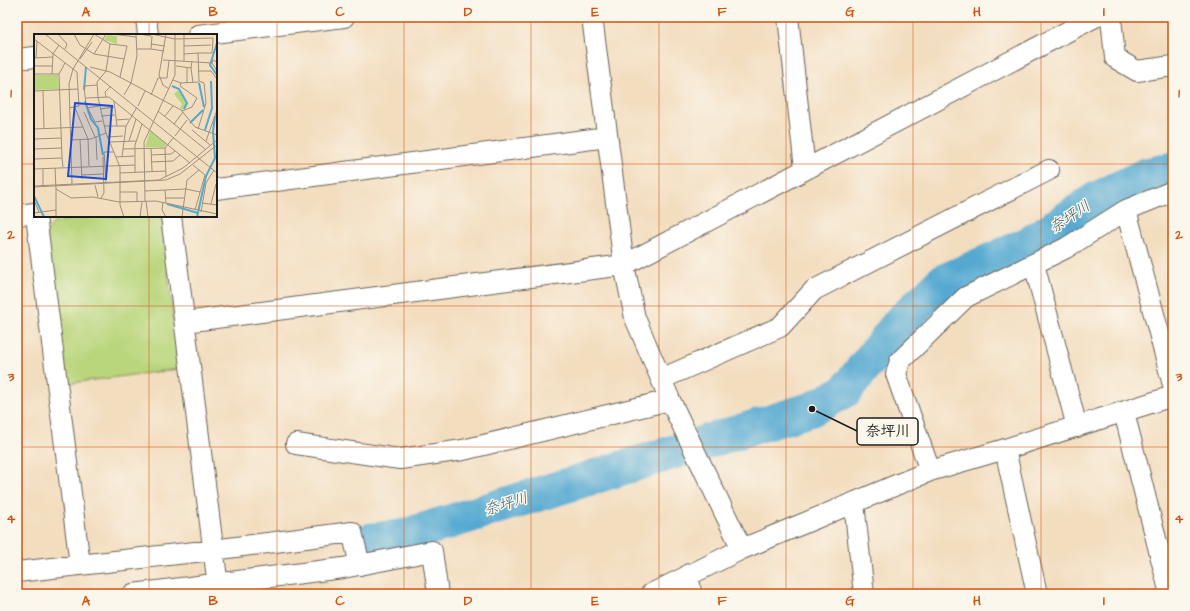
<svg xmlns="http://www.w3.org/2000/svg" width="1190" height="611" viewBox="0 0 1190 611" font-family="'Architects Daughter','Klee One',sans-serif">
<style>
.green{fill:#b9d67c;stroke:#6a794c}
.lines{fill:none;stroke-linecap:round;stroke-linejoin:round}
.river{stroke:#55a9d1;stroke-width:35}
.minor-casing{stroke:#676055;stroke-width:22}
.minor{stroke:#fff;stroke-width:20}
.grid{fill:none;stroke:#d4530e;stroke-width:1;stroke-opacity:0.55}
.labels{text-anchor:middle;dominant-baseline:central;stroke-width:3;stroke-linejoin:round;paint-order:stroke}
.water-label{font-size:15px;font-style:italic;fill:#365b6d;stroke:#fbf7ec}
.inset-river{fill:none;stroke:#55a9d1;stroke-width:2}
.inset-road{fill:none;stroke:#9d907e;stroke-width:1}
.view{fill:#1d4ed8;fill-opacity:0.15;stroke:#1d4ed8;stroke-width:2}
.inset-edge{fill:none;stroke:#1c1c1c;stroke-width:2}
.leader{fill:none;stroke:#1c1c1c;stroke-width:1.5}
.callout-dot{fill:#1c1c1c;stroke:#fbf7ec;stroke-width:1.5}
.callout{fill:#fbf7ec;stroke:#1c1c1c;stroke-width:1.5}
.callout-label{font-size:15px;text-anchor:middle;font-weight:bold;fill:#1c1c1c}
.neatline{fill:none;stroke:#d4530e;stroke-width:1.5}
.grid-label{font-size:13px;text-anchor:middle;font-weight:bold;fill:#d4530e}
</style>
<rect width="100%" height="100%" fill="#fbf7ec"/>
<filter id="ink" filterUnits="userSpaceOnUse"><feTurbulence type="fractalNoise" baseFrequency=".025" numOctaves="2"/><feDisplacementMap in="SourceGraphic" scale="8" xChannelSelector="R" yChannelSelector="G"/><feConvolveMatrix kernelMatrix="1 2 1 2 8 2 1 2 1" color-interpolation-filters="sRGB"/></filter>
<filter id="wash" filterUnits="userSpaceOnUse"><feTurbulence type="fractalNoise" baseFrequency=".012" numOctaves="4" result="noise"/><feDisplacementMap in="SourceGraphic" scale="16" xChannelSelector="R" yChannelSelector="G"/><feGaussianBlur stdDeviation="0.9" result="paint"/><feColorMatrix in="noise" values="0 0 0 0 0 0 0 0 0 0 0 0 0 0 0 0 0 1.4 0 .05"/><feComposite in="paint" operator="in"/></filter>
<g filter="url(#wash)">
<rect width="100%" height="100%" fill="#f3ddbf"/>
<!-- green -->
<path class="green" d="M94,216H158L162,220L179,369L63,384L45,232L55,222Z"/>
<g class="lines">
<!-- river -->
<path class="river" d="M372,540L401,537L812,409L845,391L900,322L942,282L1030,243L1096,199L1146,175L1173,169"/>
</g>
</g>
<g filter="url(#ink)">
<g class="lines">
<!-- minor casing -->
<g class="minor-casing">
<path id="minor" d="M146,17L148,35
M592,17L624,265L635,318L670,400L742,549
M788,17L805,169
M1111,17L1115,58L1137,71L1173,66
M198,35L344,17
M17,59L35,57
M216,189L607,137
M1126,210L1173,385
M17,215L35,213
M36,216L80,565
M171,216L219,594
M1034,264L1077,427
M185,322L624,265L1095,17
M661,379L780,327L814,290L1049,170
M1124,412L1170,594
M296,444L400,459L463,450L670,400
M1005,449L1037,594
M930,471L896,374L900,361L966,297L1066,248L1126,210L1173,191
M854,503L864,594
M17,572L213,550L352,532L360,565
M689,574L691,594
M133,594L343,568L432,551L438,594
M651,594L742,549L930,471L1005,449L1173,396"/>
</g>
<!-- minor -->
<use href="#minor" class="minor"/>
</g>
</g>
<!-- grid -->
<path class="grid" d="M149,17V35M277,17V594M404,17V594M531,17V594M659,17V594M786,17V594M913,17V594M1041,17V594M17,164H35M216,164H1173M149,216V594M17,306H1173M17,447H1173"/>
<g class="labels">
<!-- water labels -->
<g class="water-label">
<text transform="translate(1070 217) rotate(-34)">奈坪川</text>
<text transform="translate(506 504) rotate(-17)">奈坪川</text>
</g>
</g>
<!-- overview -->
<g transform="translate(34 34)">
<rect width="183" height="183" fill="#f3ddbf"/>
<path d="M73,1L83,2V10L70,6ZM0,41H24L25,55L0,56ZM144,56L153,69L149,76L146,74L148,70L140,60ZM116,97L133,110L130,113H111Z" fill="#b9d67c"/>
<path class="inset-river" d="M183,9L176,31L183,41M165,49L170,73M138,52L145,55L153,69L150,75M50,56L52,33M51,67L57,85L64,94L69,121M156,89L169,76M171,96L178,74L177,47M0,162L10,183M133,170L164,179M163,183L172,142L181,124L179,97L181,82"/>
<path class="inset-road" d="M11,0L183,139M24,0L33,10L31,15M40,0L46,11L60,20L90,25M60,0L76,10L93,12L86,43M78,0L102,3M105,0L117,2M117,0L141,5L179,4L178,19H164L165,47L170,49L172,69L164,95M132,0L125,41L129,51L135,55M150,0V27M118,2L117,15L130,17M0,5L43,38L45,72L35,74M76,10L72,37L63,48L64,63L72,99L86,133V171L90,183M117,10L131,12M150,12L177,11M103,15H117M60,20L72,0M150,20L164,19M0,24L19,23M2,24L3,7M46,25L58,8M129,26L178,29M183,28L179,26L178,29L183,37M0,32H18M142,32L157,34L158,27M56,33L76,38L97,49L147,76L161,93L183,101M153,33V49M157,34L159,49M164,37H177L183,45M0,40H25M18,40L19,20L25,11M124,44H133L135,26M139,46L147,49L165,48M147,49L146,52L163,64L158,73L148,77M63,51L50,52L52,71L61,88L68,87M0,57L44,55M9,57L10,95M90,61L97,49L103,22L102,0M117,61L124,44M72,63L71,58L77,52M52,64L75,63L156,129M80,67L83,92M104,72L111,57M41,74L54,105L55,132M53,74L65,72M66,75L80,73M124,77L171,115M50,78L61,103M67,82L81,81M131,82L139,72M82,86L95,85M140,90L149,78M70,92H92M0,95L49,93M158,96L176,111M141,102L153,86M62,103L63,126M73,103L89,102M0,105L27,104M46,105L48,145M37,106L57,105L72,99M95,107L102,85M172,107L183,76M75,108L102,107M117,114L118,137M0,115L28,114M89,115L131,114M117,121L137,120L141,117M82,123L101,122M88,123L92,92L103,73M28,124L25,40L31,29M0,125L28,124L29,133M117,128L139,127L146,121M159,131L171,141L161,176M21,134L22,155L37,164L59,163L85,168L122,167L183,180M0,135L101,131M9,135V152M86,139L132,137M101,139V111L108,90M47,141L69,140M132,143L131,114L140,103M72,149L70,118H80M38,150L35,50L39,35L60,0M61,151L64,163M0,152L125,146L149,134L183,106M0,153L132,146L146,140L183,111M22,155V183M131,156L132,169M111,157L152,155L166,158M86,158H103V168M67,164L70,159L69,123H71M132,164H150M0,166L5,178M111,167L110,108L141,41V0M112,167L114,183M129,168L128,176L132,183M168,169L183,171M177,170L182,150M167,178L172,149L180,136M0,179L22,176M106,183L108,168M148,183L153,146L165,136"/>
<path class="view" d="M41,69L78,72L72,145L34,142Z"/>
<rect width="183" height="183" class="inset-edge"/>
</g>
<!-- callouts -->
<path class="leader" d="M812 409L857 431"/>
<circle class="callout-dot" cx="812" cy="409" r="4"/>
<rect class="callout" x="857" y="418" width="61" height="27" rx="4"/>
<g class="callout-label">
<text x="888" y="436">奈坪川</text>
</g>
<!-- margin -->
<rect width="1190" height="611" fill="none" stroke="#fbf7ec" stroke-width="44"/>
<rect x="22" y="22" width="1146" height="567" class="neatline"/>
<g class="grid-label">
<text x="86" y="16">A</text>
<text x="213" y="16">B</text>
<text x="340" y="16">C</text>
<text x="468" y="16">D</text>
<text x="595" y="16">E</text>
<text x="722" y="16">F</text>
<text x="850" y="16">G</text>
<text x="977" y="16">H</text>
<text x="1104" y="16">I</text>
<text x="11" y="97">1</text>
<text x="1179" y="97">1</text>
<text x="11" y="239">2</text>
<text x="1179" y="239">2</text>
<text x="11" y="381">3</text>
<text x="1179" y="381">3</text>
<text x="11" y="523">4</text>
<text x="1179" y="523">4</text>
<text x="86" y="605">A</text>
<text x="213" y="605">B</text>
<text x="340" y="605">C</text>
<text x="468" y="605">D</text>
<text x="595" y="605">E</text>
<text x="722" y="605">F</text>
<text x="850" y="605">G</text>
<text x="977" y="605">H</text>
<text x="1104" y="605">I</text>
</g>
</svg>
